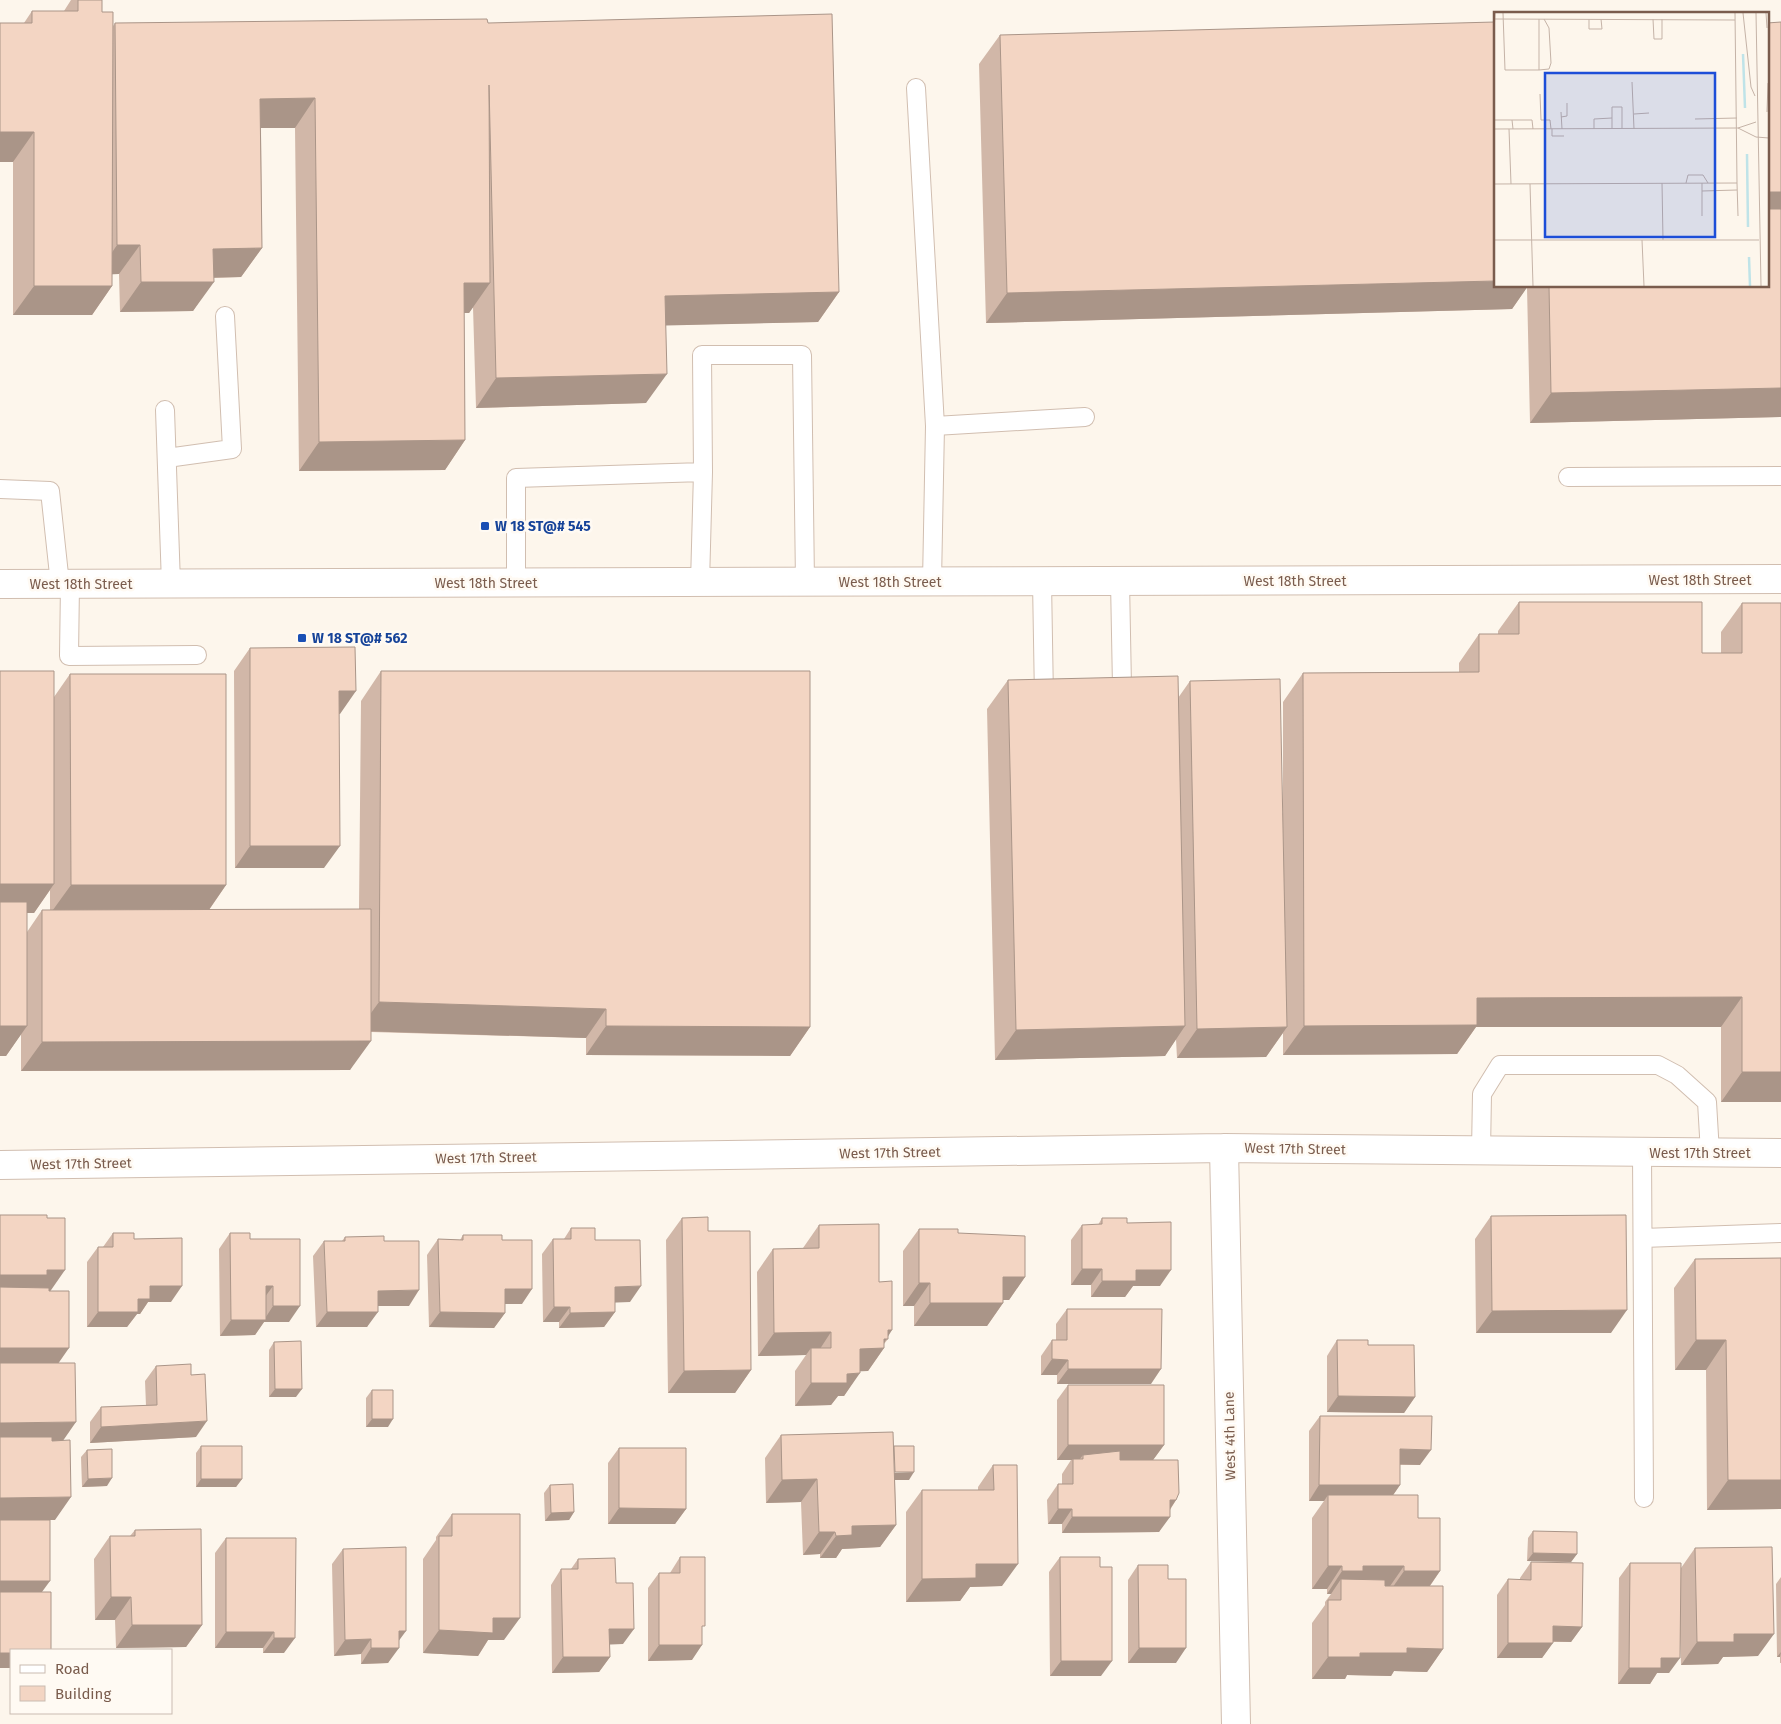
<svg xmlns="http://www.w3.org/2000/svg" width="1781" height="1724" viewBox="0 0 1781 1724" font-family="'Fira Sans',sans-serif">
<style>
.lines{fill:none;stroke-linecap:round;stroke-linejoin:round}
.lane-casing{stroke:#d1beb0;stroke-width:20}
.street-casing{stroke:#d1beb0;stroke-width:30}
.lane{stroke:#fff;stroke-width:18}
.street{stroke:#fff;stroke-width:28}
.wall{fill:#d1b7a8;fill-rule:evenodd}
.shaded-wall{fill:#aa9588}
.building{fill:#f3d5c3;stroke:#aa9588}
.transit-dot{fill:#1a4fb4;stroke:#fffaf3;stroke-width:2}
.labels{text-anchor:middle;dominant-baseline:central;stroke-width:5;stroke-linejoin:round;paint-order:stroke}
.transit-label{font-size:14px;font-weight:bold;fill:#164399;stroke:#fffaf3;text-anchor:start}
.street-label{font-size:14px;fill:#7a5c4d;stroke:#fffaf3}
.inset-river{fill:none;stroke:#bfe3e8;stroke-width:2.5}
.inset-road{fill:none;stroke:#c5b3a7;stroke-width:1}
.view{fill:#1d4ed8;fill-opacity:0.15;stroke:#1d4ed8;stroke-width:2.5}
.inset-edge{fill:none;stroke:#7a5c4d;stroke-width:2.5}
</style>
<rect width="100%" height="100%" fill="#fdf6ec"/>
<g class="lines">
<!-- lane casing -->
<g class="lane-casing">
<path id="lane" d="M916,88L935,426L932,582
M165,410L171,584
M935,426L1085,417
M167,458L232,449L225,316
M1568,477L1781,476
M0,489L50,491L60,584
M1042,581L1044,699
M1120,581L1122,687
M516,582V478L703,472
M700,583L703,472L702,355H802L805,582
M70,584L69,656L197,655
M1481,1151L1482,1094L1500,1065H1658L1677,1075L1707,1102L1710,1153
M1642,1153L1644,1498
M1643,1238L1781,1233"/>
</g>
<!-- street casing -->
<g class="street-casing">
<path id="street" d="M0,584L1781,579
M1224,1148L1236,1724
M0,1165L1224,1148L1781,1153"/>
</g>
<!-- lane -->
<use href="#lane" class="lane"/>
<!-- street -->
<use href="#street" class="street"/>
</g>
<!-- wall -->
<path class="wall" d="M71,0H102V12L113,26L115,23H488L839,292L818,322L666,325L646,403L476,408L473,307L469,313H464L465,440L445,470L299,471L295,128H261L262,248L241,277L214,278L193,311L120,312L119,274H112V286L92,315H13V162H0L24,23L32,11H64Z
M1781,22V417L1530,423L1527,287L1512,309L986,323L979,64L1000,35L1495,286H1767Z
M1519,602L1702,653H1721V632L1742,603H1781V1102H1721V1027H1476L1457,1054L1283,1055V1033L1266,1057L1177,1058L1176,1039L1165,1056L995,1060L987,709L1008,680L1178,698L1190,681L1283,814V702L1303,673L1459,672V663L1479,634H1498V631Z
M250,648L340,714H339L324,868H235L234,671Z
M0,671L54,697L70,674L226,885L209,910L359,909L361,701L381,671L810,1027L790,1056L586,1055V1038L371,1032L350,1070L21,1071V1034L6,1056H0ZM50,890V910H42L27,932V913H34Z
M1491,1216L1611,1333H1476L1475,1239Z
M682,1218L708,1231L751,1370L735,1393H668L666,1240Z
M1102,1218L1127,1223L1160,1286H1133L1125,1297H1091V1285H1071V1240L1082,1225H1098Z
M819,1225L879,1282L888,1339L884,1344V1348L868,1371H860L844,1396H838L831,1405L795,1406V1371L806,1355L758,1356L757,1272L773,1249H803V1248Z
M571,1228L630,1302H615V1312L604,1327L559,1328V1322H543L542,1254L553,1239H564Z
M919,1229L958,1233L1025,1277L1009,1300H1003V1303L987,1326H914V1306H903V1251Z
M113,1233L134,1239L171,1302H148L140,1314H137L127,1327H87V1262L98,1247H103Z
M230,1233L250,1239H300L289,1322H264L255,1335L220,1336L219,1249Z
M463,1235L502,1240L522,1304H505V1313L494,1328L429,1327L427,1255L438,1239L460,1240Z
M345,1237L384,1241L409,1306H378L367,1327H316L313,1256L324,1241H342Z
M1781,1258V1509L1707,1510L1706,1370H1675L1674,1288L1695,1259Z
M1067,1309L1151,1384H1057V1375H1041V1356L1052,1340H1056V1324Z
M1337,1340L1368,1345L1415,1397L1404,1413L1327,1412V1356Z
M274,1342L296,1397H269V1350Z
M156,1366L196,1437L90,1443V1422L101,1407L146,1406L145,1381Z
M1068,1385L1164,1445L1153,1460L1176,1500L1170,1510L1159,1532L1062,1533V1524H1048L1047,1500L1058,1484H1062V1474L1071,1460H1057V1400Z
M372,1390L388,1427H366V1398Z
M1320,1416L1420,1465H1400V1485L1393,1495L1418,1518L1440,1571L1430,1586L1443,1649L1427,1672L1394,1671L1391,1676L1347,1675L1345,1679H1312V1623L1325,1605V1602L1331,1594H1327V1589H1312V1518L1324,1501H1309V1431Z
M781,1435L909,1480H895L896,1525L880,1547L842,1549L836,1558H820V1554L803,1555L801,1502L766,1503L765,1458Z
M201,1446L242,1479L236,1487H196V1453Z
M619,1448L686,1509L675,1524H608V1463Z
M87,1450L107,1486L82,1487L81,1457Z
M993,1465L1002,1586L970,1587L960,1601L906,1602V1512L922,1490H978V1487Z
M550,1485L574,1512L569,1520L545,1521L544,1493Z
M452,1514L504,1640H488L478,1656L423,1653V1559L436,1540V1537Z
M135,1530L202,1625L186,1647L116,1648L115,1620H95L94,1559L110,1536H130Z
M1533,1531L1577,1554L1571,1562L1527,1561L1528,1538Z
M226,1538L284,1653H263V1648H215V1553Z
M1695,1548L1758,1656L1723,1657L1718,1664L1681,1665L1680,1636L1669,1673H1657L1650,1684H1618L1619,1578L1630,1563L1681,1568Z
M343,1549L399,1640L388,1663L361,1664V1654L334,1656L332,1564Z
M680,1557L692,1660L648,1661V1588L659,1573H670Z
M1060,1557L1101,1676H1050L1049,1572Z
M578,1559L616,1583L623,1644H610V1657L599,1672L552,1673L551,1585L561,1569H571Z
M1531,1562L1582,1627L1571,1642H1553L1542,1658H1497V1595L1508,1579L1520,1580V1578Z
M1138,1565L1168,1579L1176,1663H1128V1580Z
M1781,1577V1663H1780V1657H1777L1776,1584Z"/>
<!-- shaded-wall -->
<path class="shaded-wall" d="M315,98L295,128H240L260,99Z
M0,132H34L13,162H0Z
M1767,192H1781V221H1767Z
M117,245H140L119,274L97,275Z
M262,248L241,277L193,278L213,249Z
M1495,281V286H1528L1512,309L986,323L1007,293Z
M141,282H214L193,311L120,312Z
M464,283H490L469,313H443Z
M34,286H112L92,315H13Z
M839,292L818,322L644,326L665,296Z
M667,374L646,403L476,408L496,378Z
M1781,388V417L1530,423L1551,393Z
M465,440L445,470L299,471L319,442Z
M339,691H356L340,714H323Z
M250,846H340L324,868H235Z
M0,884H54L34,913H0Z
M71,885H226L206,914H50Z
M1742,997L1721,1027H1476L1457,1054L1283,1055L1304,1026L1477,998Z
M379,1002L606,1009L586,1038L358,1031Z
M0,1026H27L6,1056H0Z
M606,1026L810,1027L790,1056L586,1055Z
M1185,1026L1165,1056L995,1060L1016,1030Z
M1287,1027L1266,1057L1177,1058L1197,1029Z
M371,1041L350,1070L21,1071L42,1042Z
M1742,1072H1781V1102H1721Z
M1082,1269H1102L1091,1285H1071Z
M47,1270H65L49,1293L0,1297V1275Z
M1136,1270H1171L1160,1286H1133L1125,1297H1091L1102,1281Z
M1003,1277H1025L1009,1300H987Z
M919,1283H930L914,1306H903Z
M150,1286H182L171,1302H148L140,1314H137L127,1327H87L98,1312L138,1299Z
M266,1286H273L262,1301Z
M641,1286L630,1302L604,1303L615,1287Z
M505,1289H532L522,1304H494Z
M419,1290L409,1306H367L378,1291Z
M930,1303H1003L987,1326H914Z
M273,1306H300L289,1322H264L255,1335L220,1336L231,1320H264Z
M554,1307H570L559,1322H543Z
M1627,1310L1611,1333H1476L1492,1311Z
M327,1312H378L367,1327H316Z
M440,1312L505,1313L494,1328L429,1327Z
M615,1312L604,1327L559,1328L570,1313Z
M888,1330H892L881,1348H884L868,1371L844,1372L860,1349Z
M831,1332L816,1355L811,1348L806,1355L758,1356L774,1333Z
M1696,1340H1726L1706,1370H1675Z
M0,1348H69L53,1371H0Z
M1052,1359L1068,1360L1057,1375H1041Z
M1068,1369H1161L1151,1384H1057Z
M751,1370L735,1393H668L684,1371Z
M860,1373L844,1396H838L831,1405L795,1406L811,1383L847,1374Z
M275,1389H302L296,1397H269Z
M1338,1396L1415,1397L1404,1413L1327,1412Z
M372,1419H393L388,1427H366Z
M207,1421L196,1437L90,1443L101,1427Z
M76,1422L60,1445H0V1423Z
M1068,1445H1164L1153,1460H1082L1083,1459V1455L1079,1460L1073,1459L1072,1460H1057Z
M1400,1449L1431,1450L1420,1465L1389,1464Z
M914,1472L909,1480H887L893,1473Z
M112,1478L107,1486L82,1487L88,1479Z
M201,1479H242L236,1487H196Z
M817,1479L801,1502L766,1503L782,1480Z
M1728,1480H1781V1509L1707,1510Z
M1319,1485H1400L1389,1501L1328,1495L1324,1501H1309Z
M71,1497L55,1520H0V1498Z
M1170,1500H1176L1166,1515Z
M619,1508L686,1509L675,1524H608Z
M1058,1509H1072L1062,1524H1048Z
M574,1512L569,1520L545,1521L551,1513Z
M1072,1517H1170L1159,1532L1062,1533Z
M896,1525L880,1547L842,1549L836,1558H820L836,1536L852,1526Z
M819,1532H835L820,1554L803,1555Z
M1533,1553L1577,1554L1571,1562L1527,1561Z
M976,1564H1018L1002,1586L970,1587L960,1601L906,1602L922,1579Z
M1328,1566H1342L1327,1589H1312Z
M1363,1566H1404L1388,1589L1341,1579L1331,1594H1327L1342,1571Z
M1404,1571H1440L1424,1594H1388Z
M0,1581H50L39,1596H0Z
M111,1597H131L115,1620H95Z
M493,1618H520L504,1640H488L478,1656L423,1653L439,1630Z
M132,1625H202L186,1647L116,1648Z
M1553,1626L1582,1627L1571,1642L1542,1641Z
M609,1629H634L623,1644L599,1645Z
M399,1631H406L395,1646Z
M226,1632H274L263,1648H215Z
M1734,1634H1774L1758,1656L1723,1657L1718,1664L1681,1665L1697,1642Z
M274,1638H295L284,1653H263Z
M371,1639L361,1654L334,1656L345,1640Z
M1508,1643H1553L1542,1658H1497Z
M659,1645H702L692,1660L648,1661Z
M371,1648H399L388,1663L361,1664Z
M1139,1648H1186L1176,1663H1128Z
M1407,1648L1443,1649L1427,1672L1394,1671L1391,1676L1347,1675L1345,1679H1312L1328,1657Z
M1781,1652L1780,1657H1777Z
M0,1653H11V1668H0Z
M563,1657H610L599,1672L552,1673Z
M1661,1658H1680L1669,1673H1657L1650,1684H1618L1629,1668Z
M1061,1661H1112L1101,1676H1050Z"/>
<!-- building -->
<path class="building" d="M78,0H102V12H113L112,286H34V132H0V23H32V11H78Z
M832,14L839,292L665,296L667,374L496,378L489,85L490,283H464L465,440L319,442L315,98L260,99L262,248L213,249L214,282H141L140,245H117L115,23L487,19L488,23Z
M1495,22V281L1007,293L1000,35Z
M1781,22V192H1767V23Z
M1767,209H1781V388L1551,393L1549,286H1767Z
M1519,602H1702V653H1742V603H1781V1072H1742V997L1477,998V1025L1304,1026L1303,673L1479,672V634H1519Z
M355,647L356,691H339L340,846H250V648Z
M0,671H54V884H0Z
M381,671H810V1027L606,1026V1009L379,1002Z
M70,674H226V885H71Z
M1178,676L1185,1026L1016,1030L1008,680Z
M1280,679L1287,1027L1197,1029L1190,681Z
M0,902H27V1026H0Z
M371,909V1041L42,1042V910Z
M0,1215H47V1218H65V1270H47V1275H0Z
M1626,1215L1627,1310L1492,1311L1491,1216Z
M708,1217V1231H750L751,1370L684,1371L682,1218Z
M1102,1218H1127V1223L1171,1222V1270H1136V1281H1102V1269H1082V1225L1102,1224Z
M879,1224V1282L892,1281V1330H888V1339H884V1348L860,1349V1373L847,1374V1383H811V1348H831V1332L774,1333L773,1249L819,1248V1225Z
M571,1228H595V1240H640L641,1286L615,1287V1312L570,1313V1307H554L553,1239H571Z
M919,1229H958V1233L1025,1236V1277H1003V1303H930V1283H919Z
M113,1233H134V1239L182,1238V1286H150V1299H138V1312H98V1247H113Z
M230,1233H250V1239H300V1306H273V1286H266V1320H231Z
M463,1235H502V1240H532V1289H505V1313L440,1312L438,1239L463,1240Z
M384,1236V1241H419V1290L378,1291V1312H327L324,1241H345V1237Z
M1781,1258V1480H1728L1726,1340H1696L1695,1259Z
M0,1287L49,1288V1291H69V1348H0Z
M1067,1309H1162L1161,1369H1068V1360L1052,1359V1340H1067Z
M1337,1340H1368V1345H1414L1415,1397L1338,1396Z
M301,1341L302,1389H275L274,1342Z
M0,1363H75L76,1422L0,1423Z
M191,1364V1375L205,1374L207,1421L101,1427V1407L157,1405L156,1366Z
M1068,1385H1164V1445H1068Z
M372,1390H393V1419H372Z
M1320,1416H1432L1431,1450L1400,1449V1485H1319Z
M893,1432L896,1525L852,1526V1535L836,1536L835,1532H819L817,1479L782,1480L781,1435Z
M0,1437H52V1441L70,1440L71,1497L0,1498Z
M201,1446H242V1479H201Z
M894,1446H914V1472H895Z
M619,1448H686V1509L619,1508Z
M112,1449V1478L88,1479L87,1450Z
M1120,1451V1460H1178L1179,1493L1176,1500H1170V1517H1072V1509H1058V1484H1073V1459H1083V1455Z
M993,1465H1017L1018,1564H976V1578L922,1579V1490H994Z
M573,1484L574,1512L551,1513L550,1485Z
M1328,1495H1418V1518H1440V1571H1404V1566H1363V1571H1342V1566H1328Z
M452,1514H520V1618H493V1633L439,1630V1536H452Z
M0,1520H50V1581H0Z
M201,1529L202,1625H132L131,1597H111L110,1536H135V1530Z
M1533,1531L1577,1532V1554L1533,1553Z
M226,1538H296L295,1638H274V1632H226Z
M406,1547V1631H399V1648H371V1639L345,1640L343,1549Z
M1772,1547L1774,1634H1734V1642H1697L1695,1548Z
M680,1557H705V1626H702V1645H659V1573H680Z
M1060,1557H1100V1567H1112V1661H1061Z
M615,1558L616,1583H633L634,1629H609L610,1657H563L561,1569H578V1559Z
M1531,1562L1583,1563L1582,1627L1553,1626V1643H1508V1579L1531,1580Z
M1630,1563H1681L1680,1658H1661V1668H1629Z
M1138,1565H1168V1579H1186V1648H1139Z
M1341,1579L1385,1580V1586H1443V1649L1407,1648V1653H1360V1657H1328V1600H1341Z
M0,1592H51V1650H11V1653H0Z"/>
<!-- markers -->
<g class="transit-dot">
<rect x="480" y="521" width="10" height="10" rx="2.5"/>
<rect x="297" y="633" width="10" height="10" rx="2.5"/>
</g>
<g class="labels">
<!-- transit labels -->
<g class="transit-label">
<text x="495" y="526">W 18 ST@# 545</text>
<text x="312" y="638">W 18 ST@# 562</text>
</g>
<!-- street labels -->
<g class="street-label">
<text x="1700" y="580">West 18th Street</text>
<text x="1295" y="581">West 18th Street</text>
<text x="890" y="582">West 18th Street</text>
<text x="486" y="583">West 18th Street</text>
<text x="81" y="584">West 18th Street</text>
<text transform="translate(1295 1149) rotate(1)">West 17th Street</text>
<text transform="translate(890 1153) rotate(-1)">West 17th Street</text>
<text x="1700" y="1153">West 17th Street</text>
<text transform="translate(486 1158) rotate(-1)">West 17th Street</text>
<text transform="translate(81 1164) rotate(-1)">West 17th Street</text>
<text transform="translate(1230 1436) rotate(-91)">West 4th Lane</text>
</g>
</g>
<!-- overview -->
<g transform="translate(1494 12)">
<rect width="275" height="275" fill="#fdf6ec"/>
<path class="inset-river" d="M249,42L251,96M253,142L254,215M255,245L256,274"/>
<path class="inset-road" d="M9,1L11,58H45M249,1L257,75L261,84M262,1L267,274M272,1L273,16M0,7L241,8M45,7V58L55,57L57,51L55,16L50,7M95,7V17H108L107,7M159,7L160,27H168V7M0,20L1,1M138,70L140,117M46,82L47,108H56L57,117M67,100L68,117M273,100L274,71M140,102L155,101M67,105L73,104V91M201,107L243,106M0,108H18L19,117M18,108H38L39,117M244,116L262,110M0,117L244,116L262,125L275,126M15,117L17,172M58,117V124H70M100,117V107L118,106M118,117V95H128V117M168,171L169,228M192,171L194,163H209L214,171M208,171V204M243,171L244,204M0,172L243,171L241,1M36,172L39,274M208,179L243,178M0,228H265M148,228L150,274"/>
<path class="view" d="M51,61H221V225H51Z"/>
<rect width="275" height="275" class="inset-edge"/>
</g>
<!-- legend -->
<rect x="10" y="1649" width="162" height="65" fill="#fffaf3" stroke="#cabbb1"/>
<rect x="20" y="1665" width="25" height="8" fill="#ffffff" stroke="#cabbb1"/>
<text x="55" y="1674" font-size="15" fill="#7a5c4d">Road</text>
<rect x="20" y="1686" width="25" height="15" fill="#f3d5c3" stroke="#cabbb1"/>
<text x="55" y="1699" font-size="15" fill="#7a5c4d">Building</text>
</svg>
